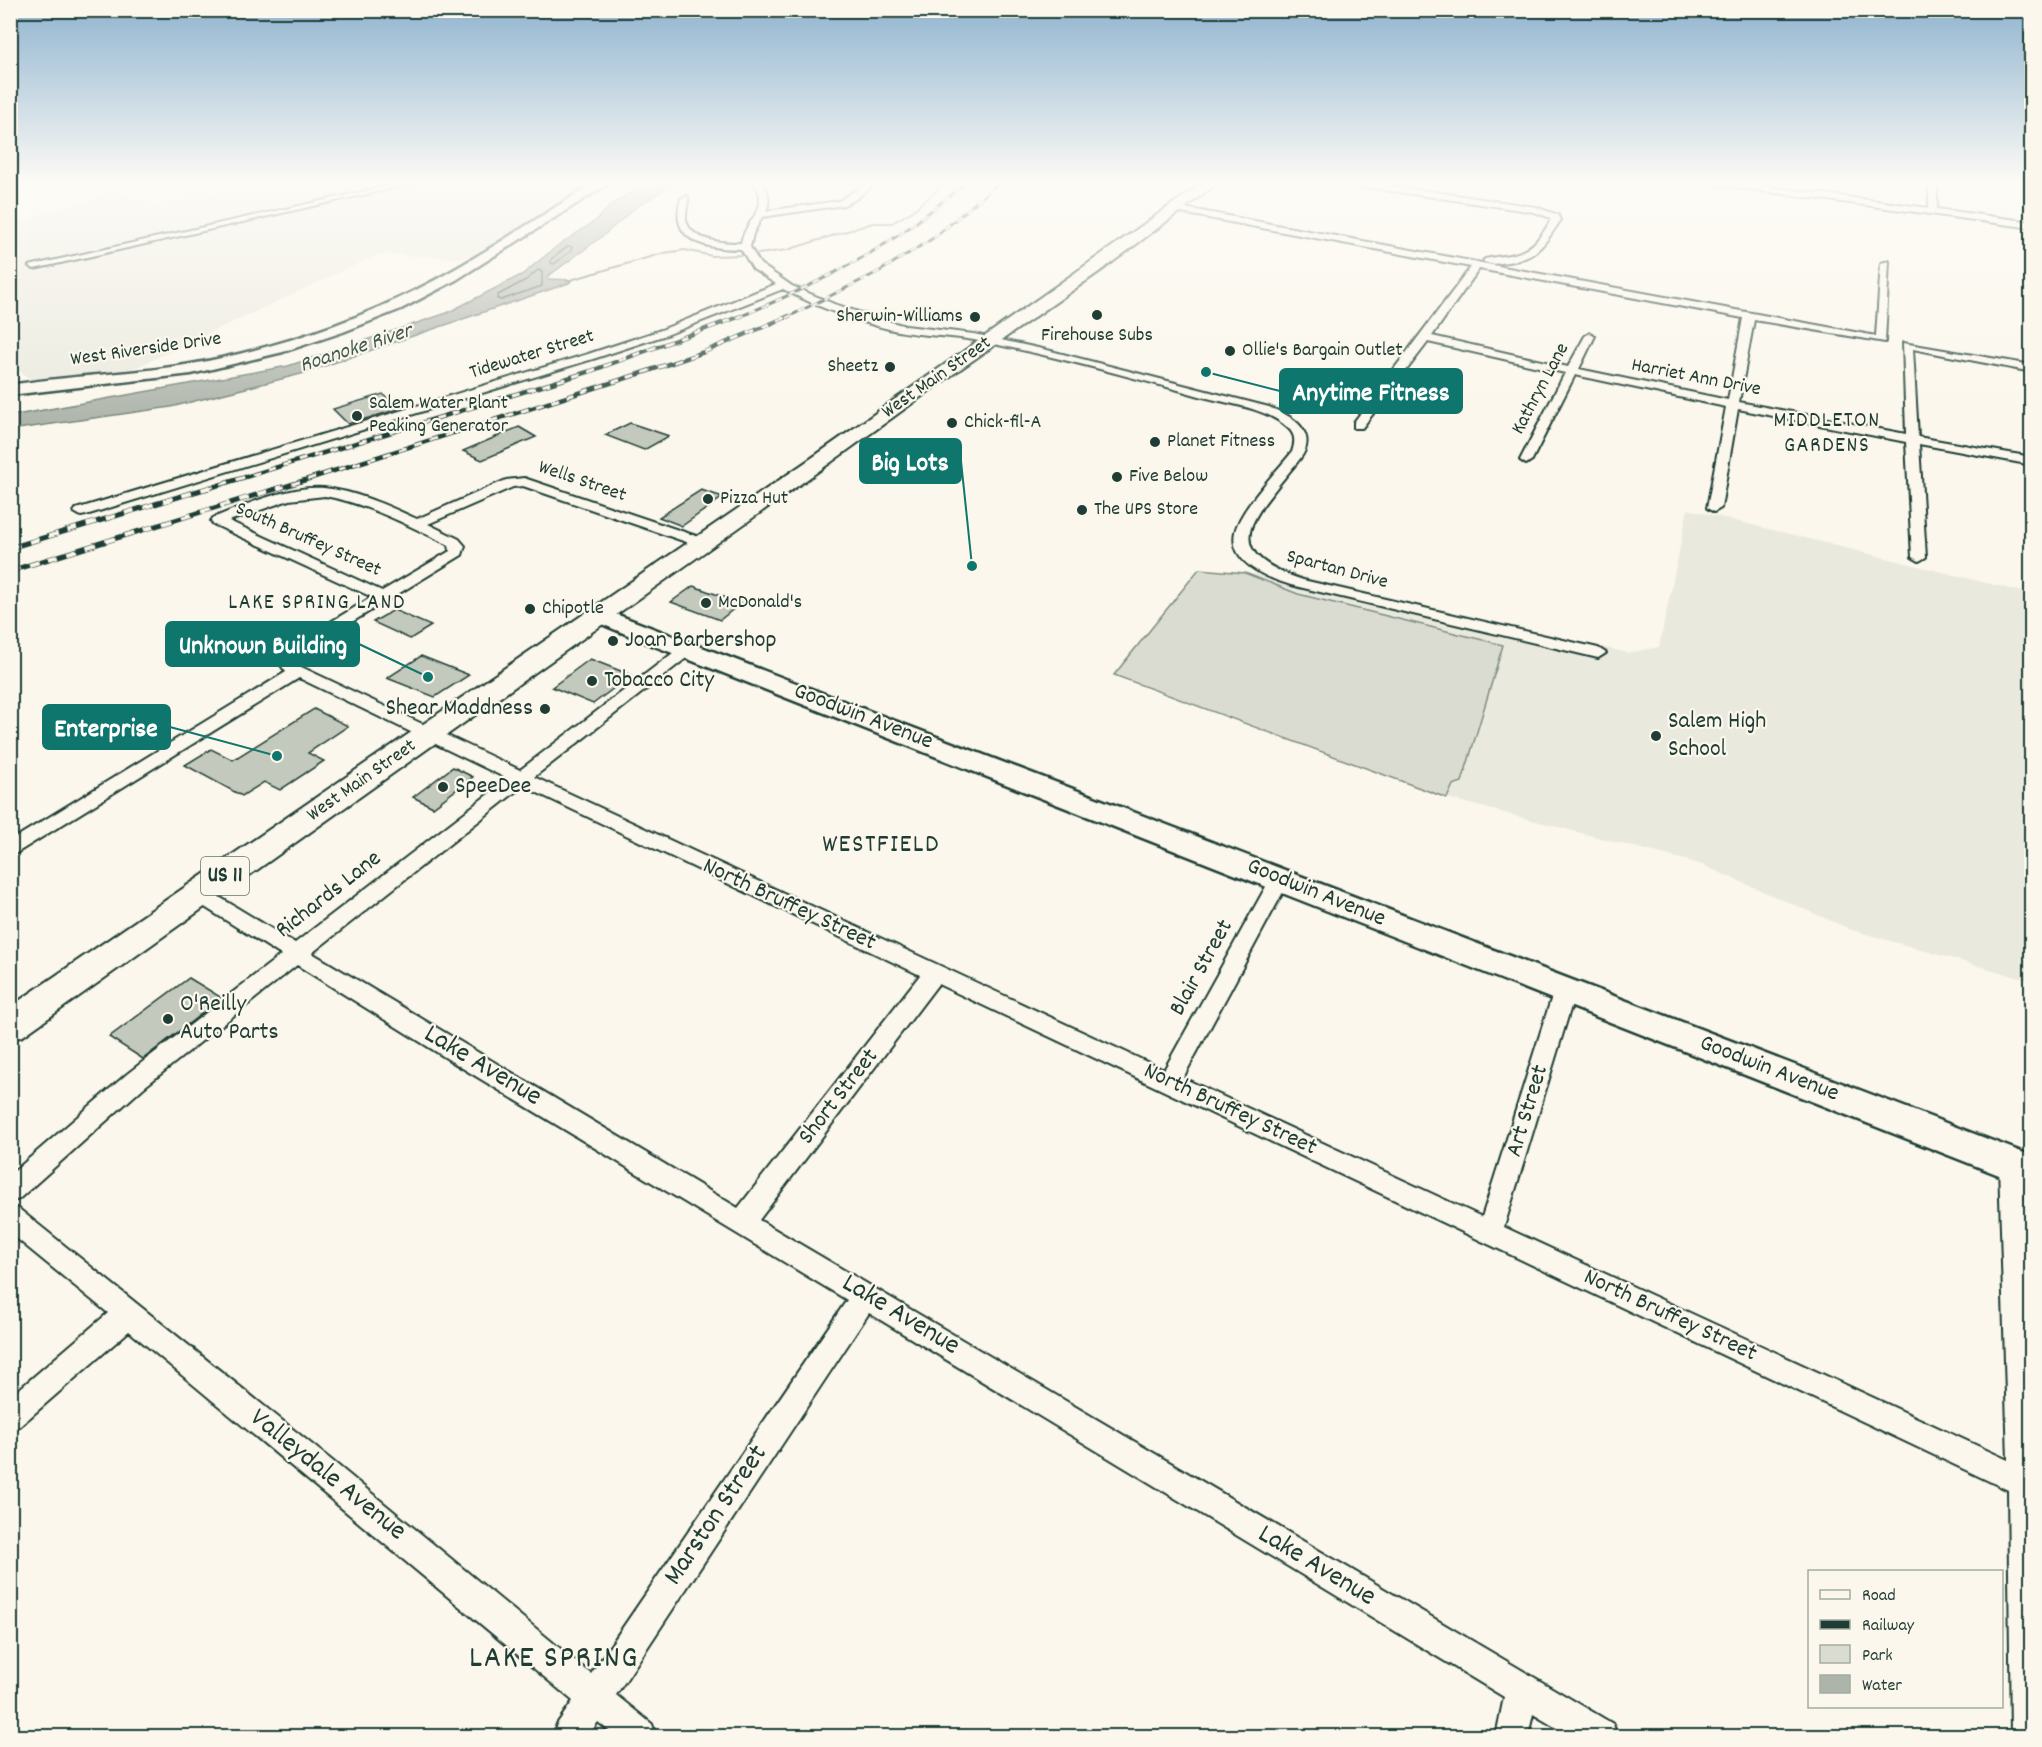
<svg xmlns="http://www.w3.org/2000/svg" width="2042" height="1747" viewBox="0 0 2042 1747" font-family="Dekko,sans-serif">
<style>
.built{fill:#eae9de}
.green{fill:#dbdcd1;stroke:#7d8c82;stroke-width:1.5}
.water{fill:#adb4aa;stroke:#74847b;stroke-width:1.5}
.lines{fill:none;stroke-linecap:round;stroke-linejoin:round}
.shore{stroke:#586d63;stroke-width:1.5}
.stream{stroke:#74847b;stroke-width:2}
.building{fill:#c4c9be;stroke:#1f3d34;stroke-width:1.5}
.street-casing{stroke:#1f3d34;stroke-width:4}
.secondary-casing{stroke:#1f3d34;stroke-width:5}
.primary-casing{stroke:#1f3d34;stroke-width:4}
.street{fill:#fbf7ec;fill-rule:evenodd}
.secondary{fill:#fbf7ec;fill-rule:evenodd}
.primary{fill:#fbf7ec;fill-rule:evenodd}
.rail-far2-casing{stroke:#1f3d34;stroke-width:3}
.rail-far1-casing{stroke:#1f3d34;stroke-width:4.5}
.rail-casing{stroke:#1f3d34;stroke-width:5}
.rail-far2{stroke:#fbf7ec;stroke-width:2;stroke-dasharray:7;stroke-linecap:butt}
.rail-far1{stroke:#fbf7ec;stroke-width:3;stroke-dasharray:8;stroke-linecap:butt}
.rail{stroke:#fbf7ec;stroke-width:4;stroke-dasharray:10;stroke-linecap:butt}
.poi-dot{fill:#1f3d34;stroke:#fbf7ec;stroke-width:2}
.labels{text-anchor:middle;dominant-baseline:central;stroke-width:4.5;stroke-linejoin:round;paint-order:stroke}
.far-poi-label{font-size:20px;fill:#1f3d34;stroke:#fbf7ec;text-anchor:start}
.far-street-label{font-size:20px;fill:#1f3d34;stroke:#fbf7ec}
.far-water-label{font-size:22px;font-style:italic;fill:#425b52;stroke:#fbf7ec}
.far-neighbourhood-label{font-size:22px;letter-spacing:1.5px;fill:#1f3d34;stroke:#fbf7ec}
.shield{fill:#fbf7ec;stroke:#61756b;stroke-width:1.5}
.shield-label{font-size:22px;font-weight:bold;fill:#1f3d34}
.poi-label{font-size:24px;fill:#1f3d34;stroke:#fbf7ec;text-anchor:start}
.street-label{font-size:24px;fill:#1f3d34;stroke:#fbf7ec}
.neighbourhood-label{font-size:26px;letter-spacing:1.5px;fill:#1f3d34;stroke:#fbf7ec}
.near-street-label{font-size:28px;fill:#1f3d34;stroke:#fbf7ec}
.near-neighbourhood-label{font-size:32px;letter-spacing:1.5px;fill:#1f3d34;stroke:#fbf7ec}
.leader{fill:none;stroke:#0f766e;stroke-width:2}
.callout-dot{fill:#0f766e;stroke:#fbf7ec;stroke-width:2}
.callout{fill:#0f766e;stroke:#0f766e;stroke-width:2}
.callout-label{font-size:26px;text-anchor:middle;font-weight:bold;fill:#fff}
</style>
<rect width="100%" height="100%" fill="#fbf7ec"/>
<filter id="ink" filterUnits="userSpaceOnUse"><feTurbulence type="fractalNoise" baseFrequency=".0167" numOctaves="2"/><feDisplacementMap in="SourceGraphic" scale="12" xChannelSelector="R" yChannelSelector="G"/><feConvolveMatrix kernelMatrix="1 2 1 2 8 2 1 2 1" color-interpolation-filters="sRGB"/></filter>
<g filter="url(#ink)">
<!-- built -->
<path class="built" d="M274,182H598L472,259L379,254L128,371L34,382L11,365V223L116,192L156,204Z
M1688,509L2031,594V981L1852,930L1700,864L1447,798L1114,675L1199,569L1253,574H1291L1628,653L1659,647Z"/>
<!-- green -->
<path class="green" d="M1199,569L1245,573L1298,594L1503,645L1462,782L1453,785L1447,798L1114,675Z"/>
<!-- water -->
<path class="water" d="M649,182H676L636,207L604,235L547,277L548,279L572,280L569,283L301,374L171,407L11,430V416L288,366L447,313L523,274L556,247L595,221L612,204Z"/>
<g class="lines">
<!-- shore -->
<path class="shore" d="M568,246L572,247L571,251L554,264L551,263V259Z
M538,270L542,272V286L501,300L497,299L498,295L526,280Z"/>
<!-- stream -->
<path class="stream" d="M758,254L787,250L873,223H892L911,212L947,182
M567,281L664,253L685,250L712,256L744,255"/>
</g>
<!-- building -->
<path class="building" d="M383,394L399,409L348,424L333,409Z
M630,423L669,436L644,450L605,435Z
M519,427L536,437L482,460L463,451Z
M701,490L723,497L682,526L659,517Z
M693,586L741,603L720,620L671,602Z
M394,610L431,626L410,639L373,622Z
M421,656L469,675L435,697L387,678Z
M590,659L631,675L593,704L552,687Z
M314,709L348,726L308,753L324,761L280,790L264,782L242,796L185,765L211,749L233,760Z
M453,767L473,777L433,807L413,797Z
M189,978L222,998L143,1059L109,1037Z"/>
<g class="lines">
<!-- street casing -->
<g class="street-casing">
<path id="street" d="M406,182H420L34,269L29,266Z
M753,182H761C769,191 771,200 766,211L839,201L868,182H877L856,199L844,205L762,217L753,234L750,247L760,264L792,286L834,304L873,317L906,326L974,334L1047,350L1269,407C1283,413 1300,420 1305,434C1311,449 1299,460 1290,471C1248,523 1220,552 1303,580L1598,648L1606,653L1598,658L1299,587C1274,581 1228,565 1235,532C1240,509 1277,471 1292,452C1295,443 1296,435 1288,428C1267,408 1230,404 1203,397C1128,376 1051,355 974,340C947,335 920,336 893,330C855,321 817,307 783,289L669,334L596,358L86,515L81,516L74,512L76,509L588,354L661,330L776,284L753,269L741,249C706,249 668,242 681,198L688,196C689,203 685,212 686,220C691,242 724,243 741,243C745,219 773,208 753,182Z
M1347,182H1366L1536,207L1558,215L1560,221C1542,248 1535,260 1501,263C1494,264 1489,265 1483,261L1485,259C1508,254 1526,257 1541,235C1545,230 1549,225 1551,218L1534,212L1351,185Z
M1714,182H1734L1929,208V182H1937V209L2032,222V228L1718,185Z
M1174,206L1876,336L1881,263L1889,261L1885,342L1754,320L1739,402L1906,434L1903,343L2032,365V372L1913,349L1918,437L2032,457V465L1919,444L1926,557L1919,561L1912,557L1906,442L1738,409L1721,508L1714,512L1707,508L1726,407L1575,375L1532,460L1526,464L1520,460L1565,373L1428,342L1362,428H1354V422L1471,267L1171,211V207ZM1479,269L1743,318L1728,400L1579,369L1595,336L1590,333L1585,336L1568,367L1432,336Z
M524,478L708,540L710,543L708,546H698L523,486L513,487L428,524L459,539L465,546L462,555L301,653L293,661L295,664L520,770L682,646H694L696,649L694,652L534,777L1164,1070L1273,874L1280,872L1287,874L1290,879L1183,1078L1482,1217L1554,990L1557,984L1565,981L1573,984L1576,990L1504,1227L2008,1460L1999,1164L2002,1156L2011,1153L2020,1156L2023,1164L2032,1347V1736H2011L2008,1490L938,984L759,1220L1613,1724L1617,1736H1570L1533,1714L1528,1736H1496L1504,1697L869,1313L616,1695L652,1724L656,1736H615L598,1722L588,1736H553L557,1724L573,1701L129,1331L20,1426L10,1430V1397L108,1313L10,1233V1205L19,1209L330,1459L591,1674L847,1300L459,1066L297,965L143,1088L19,1199L10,1202V1175L127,1074L281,955L192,899L189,894L192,889L199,887L206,889L295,943L508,779L299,678L10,857V841L286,672L277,660L289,647L372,597L213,524L211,521L213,518C244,505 291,485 324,488C356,491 388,506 417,519L506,480ZM325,496C369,504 409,526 449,545L450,551L382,591L229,521L289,500ZM523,786L920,975L738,1208L312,953Z"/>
</g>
<!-- secondary casing -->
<g class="secondary-casing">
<path id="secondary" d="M597,182H611L456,280L401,309L343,332L283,352L191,374L10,395V385C79,374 149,374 217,359C286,344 355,321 418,289C480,258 537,217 597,182Z
M600,608L2032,1156V1188L652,645L592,620L589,615L592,610Z"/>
</g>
<!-- primary casing -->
<g class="primary-casing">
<path id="primary" d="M1204,182H1219L1106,267L929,391L830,463L23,1036L10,1040V1007L816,455Z"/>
</g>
<!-- street -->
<use href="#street" class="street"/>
<!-- secondary -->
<use href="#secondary" class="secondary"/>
<!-- primary -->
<use href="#primary" class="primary"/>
<!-- rail-far2 casing -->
<g class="rail-far2-casing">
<path id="rail-far2" d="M737,318C798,292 859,264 913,225C931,211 949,196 967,182
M786,318L880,271L935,237L1000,182"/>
</g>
<!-- rail-far1 casing -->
<g class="rail-far1-casing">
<path id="rail-far1" d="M206,489L591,371L741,316
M277,489L642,373L704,352L789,316"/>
</g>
<!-- rail casing -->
<g class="rail-casing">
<path id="rail" d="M10,548L211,487
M10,571L282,487"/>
</g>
<!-- rail-far2 -->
<use href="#rail-far2" class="rail-far2"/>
<!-- rail-far1 -->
<use href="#rail-far1" class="rail-far1"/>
<!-- rail -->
<use href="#rail" class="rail"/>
</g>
</g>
<!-- sky -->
<linearGradient id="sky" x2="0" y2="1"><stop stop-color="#90b4cf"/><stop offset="0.43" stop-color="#fdfbf6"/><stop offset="1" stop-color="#fdfbf6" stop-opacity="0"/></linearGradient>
<rect width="2042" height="426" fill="url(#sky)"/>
<!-- markers -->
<g class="poi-dot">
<circle cx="1097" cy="315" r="6"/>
<circle cx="975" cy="317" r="6"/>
<circle cx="1230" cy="351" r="6"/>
<circle cx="890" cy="367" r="6"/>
<circle cx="357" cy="416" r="6"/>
<circle cx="952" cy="423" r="6"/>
<circle cx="1155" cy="442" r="6"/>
<circle cx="1117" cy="477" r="6"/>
<circle cx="708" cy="499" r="6"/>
<circle cx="1082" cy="510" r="6"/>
<circle cx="706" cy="603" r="6"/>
<circle cx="530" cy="609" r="6"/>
<circle cx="613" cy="641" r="6"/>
<circle cx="592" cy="681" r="6"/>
<circle cx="545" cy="709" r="6"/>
<circle cx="1656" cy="736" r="6"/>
<circle cx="443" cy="787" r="6"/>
<circle cx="168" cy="1019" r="6"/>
</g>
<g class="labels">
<!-- far-poi labels -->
<g class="far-poi-label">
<text x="963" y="317" text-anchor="end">Sherwin-Williams</text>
<text x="1097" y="336" text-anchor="middle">Firehouse Subs</text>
<text x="1242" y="351">Ollie's Bargain Outlet</text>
<text x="878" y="367" text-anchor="end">Sheetz</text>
<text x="369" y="404">Salem Water Plant<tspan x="369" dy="23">Peaking Generator</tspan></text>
<text x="964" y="423">Chick-fil-A</text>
<text x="1167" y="442">Planet Fitness</text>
<text x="1129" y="477">Five Below</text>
<text x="720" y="499">Pizza Hut</text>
<text x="1094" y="510">The UPS Store</text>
<text x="718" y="603">McDonald's</text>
<text x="542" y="609">Chipotle</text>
</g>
<!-- far-street labels -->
<g class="far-street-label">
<text transform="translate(146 350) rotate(-8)">West Riverside Drive</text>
<text transform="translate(532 355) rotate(-17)">Tidewater Street</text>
<text transform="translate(937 378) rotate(-35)">West Main Street</text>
<text transform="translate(1696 378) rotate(11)">Harriet Ann Drive</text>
<text transform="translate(1541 389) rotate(-62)">Kathryn Lane</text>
<text transform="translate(582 482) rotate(19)">Wells Street</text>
<text transform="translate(308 540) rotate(24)">South Bruffey Street</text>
<text transform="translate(1337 570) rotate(15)">Spartan Drive</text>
<text transform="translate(362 781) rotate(-35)">West Main Street</text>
</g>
<!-- far-water labels -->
<g class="far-water-label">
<text transform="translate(356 349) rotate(-18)">Roanoke River</text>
</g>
<!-- far-neighbourhood labels -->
<g class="far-neighbourhood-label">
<text x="1827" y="421">MIDDLETON<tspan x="1827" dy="25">GARDENS</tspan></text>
<text x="317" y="603">LAKE SPRING LAND</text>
</g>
<!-- shield labels -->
<rect class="shield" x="201" y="857" width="48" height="38" rx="4.5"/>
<g class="shield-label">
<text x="225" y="876">US 11</text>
</g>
<!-- poi labels -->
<g class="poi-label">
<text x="625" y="641">Joan Barbershop</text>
<text x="604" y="681">Tobacco City</text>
<text x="533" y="709" text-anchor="end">Shear Maddness</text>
<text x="1668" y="722">Salem High<tspan x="1668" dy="28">School</tspan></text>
<text x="455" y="787">SpeeDee</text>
<text x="180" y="1005">O'Reilly<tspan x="180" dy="28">Auto Parts</tspan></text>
</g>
<!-- street labels -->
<g class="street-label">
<text transform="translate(863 717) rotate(21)">Goodwin Avenue</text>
<text transform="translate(1316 893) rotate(22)">Goodwin Avenue</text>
<text transform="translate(329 895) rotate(-38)">Richards Lane</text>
<text transform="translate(789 905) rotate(25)">North Bruffey Street</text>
<text transform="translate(1202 968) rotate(-61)">Blair Street</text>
<text transform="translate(1769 1069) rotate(21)">Goodwin Avenue</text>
<text transform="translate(839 1097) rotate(-52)">Short Street</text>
<text transform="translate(1230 1110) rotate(25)">North Bruffey Street</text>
<text transform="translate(1528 1111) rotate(-73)">Art Street</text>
<text transform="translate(1670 1316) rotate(25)">North Bruffey Street</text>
</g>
<!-- neighbourhood labels -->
<g class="neighbourhood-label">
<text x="881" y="845">WESTFIELD</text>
</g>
<!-- near-street labels -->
<g class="near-street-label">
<text transform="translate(482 1067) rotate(31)">Lake Avenue</text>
<text transform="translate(900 1316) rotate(31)">Lake Avenue</text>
<text transform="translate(327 1476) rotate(39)">Valleydale Avenue</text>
<text transform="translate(717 1516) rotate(-56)">Marston Street</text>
<text transform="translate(1316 1567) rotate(31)">Lake Avenue</text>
</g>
<!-- near-neighbourhood labels -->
<g class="near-neighbourhood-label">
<text x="554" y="1660">LAKE SPRING</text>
</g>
</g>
<!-- callouts -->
<path class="leader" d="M1206 372L1280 391M972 566L961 461M428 677L359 644M277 756L170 727"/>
<g class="callout-dot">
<circle cx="1206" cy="372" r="6"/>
<circle cx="972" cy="566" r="6"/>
<circle cx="428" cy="677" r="6"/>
<circle cx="277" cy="756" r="6"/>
</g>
<g class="callout">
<rect x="1280" y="369" width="182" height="44" rx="6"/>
<rect x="860" y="439" width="101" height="44" rx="6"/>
<rect x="166" y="622" width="193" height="44" rx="6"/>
<rect x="43" y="705" width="127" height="44" rx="6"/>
</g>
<g class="callout-label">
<text x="1371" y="400">Anytime Fitness</text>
<text x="910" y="470">Big Lots</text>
<text x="263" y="653">Unknown Building</text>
<text x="106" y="736">Enterprise</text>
</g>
<!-- margin -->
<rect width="2042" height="1747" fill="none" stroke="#fbf7ec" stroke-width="36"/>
<rect x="18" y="18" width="2006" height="1711" fill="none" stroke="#1f3d34" stroke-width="2" filter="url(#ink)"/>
<!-- legend -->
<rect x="1808" y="1570" width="195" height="138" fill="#fbf7ec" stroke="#a3ada2" stroke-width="1.5"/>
<rect x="1820" y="1590" width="30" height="9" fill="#fbf7ec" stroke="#a3ada2" stroke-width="1.5"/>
<text x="1862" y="1600" font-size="18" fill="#1f3d34">Road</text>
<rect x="1820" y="1620" width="30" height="9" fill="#1f3d34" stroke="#a3ada2" stroke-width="1.5"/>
<text x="1862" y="1630" font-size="18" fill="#1f3d34">Railway</text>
<rect x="1820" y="1645" width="30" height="18" fill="#dbdcd1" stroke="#a3ada2" stroke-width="1.5"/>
<text x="1862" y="1660" font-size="18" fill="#1f3d34">Park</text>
<rect x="1820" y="1675" width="30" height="18" fill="#adb4aa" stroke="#a3ada2" stroke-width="1.5"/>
<text x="1862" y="1690" font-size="18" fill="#1f3d34">Water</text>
</svg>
